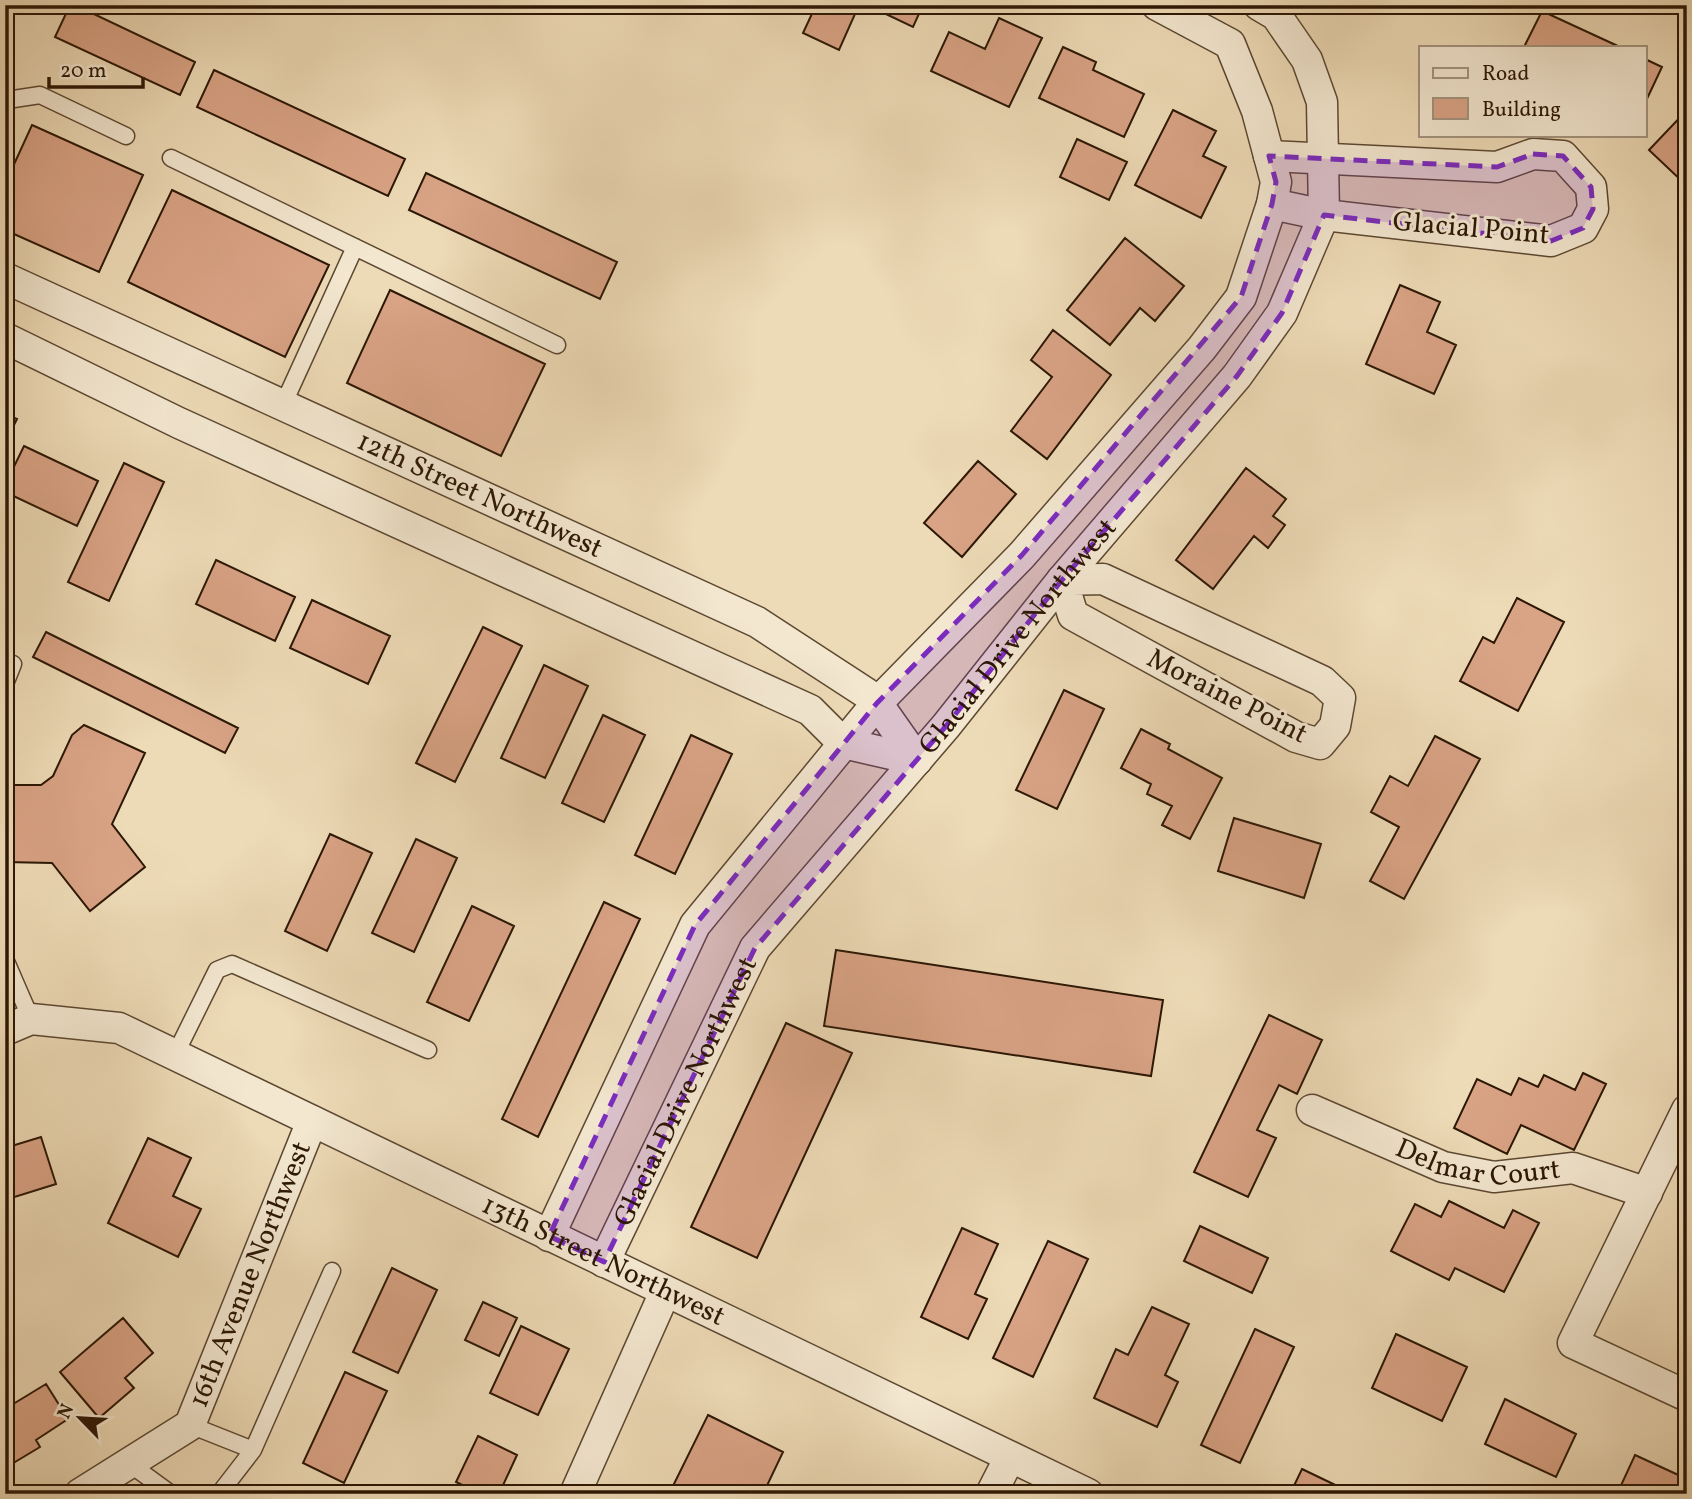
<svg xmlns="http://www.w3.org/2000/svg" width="1692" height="1499" viewBox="0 0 1692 1499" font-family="Vollkorn,serif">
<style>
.building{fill:#d9a385;stroke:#2c1705;stroke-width:2}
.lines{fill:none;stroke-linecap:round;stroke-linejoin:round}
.lane-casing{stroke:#5c4831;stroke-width:19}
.street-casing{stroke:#5c4831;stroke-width:33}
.lane{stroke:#f3e7d0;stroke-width:16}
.street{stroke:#f3e7d0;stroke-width:30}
.marked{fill:#7b2cbf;fill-opacity:0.2;stroke:#7b2cbf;stroke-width:5;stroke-dasharray:14 9;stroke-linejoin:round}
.labels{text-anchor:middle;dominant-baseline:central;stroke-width:6;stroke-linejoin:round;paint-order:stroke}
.street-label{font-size:28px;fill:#2c1705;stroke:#f3e7d0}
</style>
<rect width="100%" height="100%" fill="#eddab6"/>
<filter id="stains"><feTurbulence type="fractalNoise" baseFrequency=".00286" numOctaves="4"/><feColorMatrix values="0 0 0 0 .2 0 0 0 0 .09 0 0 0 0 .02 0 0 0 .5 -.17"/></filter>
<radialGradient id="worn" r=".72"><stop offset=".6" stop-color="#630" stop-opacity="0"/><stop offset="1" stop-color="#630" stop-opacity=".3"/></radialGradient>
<!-- building -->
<path class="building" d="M70,5H75L195,62L180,95L55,37Z
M816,5H859L839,50L803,33Z
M867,5H923L913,27Z
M1542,11L1620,47H1524Z
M999,18L1042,38L1009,107L931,71L949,32L985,49Z
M1063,47L1096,62L1093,70L1144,94L1124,137L1039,98Z
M1645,59L1662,67L1645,103Z
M214,70L405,159L388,196L197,107Z
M1173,110L1216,131L1203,156L1226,167L1201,218L1135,185Z
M1687,110V186L1649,150Z
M32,125L143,175L99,272L5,230V184Z
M1077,139L1127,162L1109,200L1060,177Z
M426,173L617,262L600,299L409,210Z
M172,190L329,265L285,357L128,282Z
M1125,238L1184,286L1155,321L1140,308L1110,345L1067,310Z
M1400,285L1440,302L1427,332L1456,345L1434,394L1366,364Z
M390,290L545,364L501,456L347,383Z
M1053,330L1111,375L1047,459L1011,431L1052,377L1031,360Z
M5,414L17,419L5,443Z
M24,446L98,481L77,526L5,492V485Z
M978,461L1016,494L962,557L924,523Z
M124,463L164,482L109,601L68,582Z
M1246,468L1286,499L1273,516L1285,525L1268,548L1254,536L1213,589L1176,560Z
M216,560L295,597L275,641L196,604Z
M1517,598L1564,622L1518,711L1460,681L1483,637L1494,643Z
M312,600L390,636L368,684L290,648Z
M483,627L522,646L455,782L416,763Z
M46,632L238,728L225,753L33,657Z
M544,665L588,686L545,778L501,758Z
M1064,690L1104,709L1057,809L1016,790Z
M603,715L645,735L604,822L562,803Z
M84,725L145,753L112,824L145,867L90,911L52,863L5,862V785H41L53,776L72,735Z
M1141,729L1170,744L1168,749L1222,778L1190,839L1162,825L1172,806L1147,794L1151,784L1121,768Z
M691,735L732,754L675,874L635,855Z
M1435,736L1480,759L1404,899L1370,881L1399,827L1371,812L1390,776L1408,786Z
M1234,818L1321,844L1304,898L1218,871Z
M330,834L372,853L327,951L285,931Z
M416,839L457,858L414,952L372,933Z
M604,902L640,919L538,1137L502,1119Z
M472,906L514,926L469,1021L427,1002Z
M836,950L1163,1000L1151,1076L824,1026Z
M1269,1015L1322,1040L1297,1094L1279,1085L1257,1130L1276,1138L1248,1197L1194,1172Z
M786,1023L852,1053L757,1258L691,1227Z
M1583,1073L1606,1084L1574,1150L1521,1125L1507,1154L1454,1128L1477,1079L1511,1095L1519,1078L1538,1087L1544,1075L1575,1090Z
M41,1137L56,1184L5,1200V1148Z
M148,1138L191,1158L173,1196L201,1209L178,1257L108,1223Z
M1449,1201L1504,1228L1513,1210L1539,1223L1504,1292L1455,1268L1449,1280L1391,1251L1415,1204L1441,1217Z
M1200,1226L1268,1258L1252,1293L1184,1261Z
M962,1228L998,1244L975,1294L987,1299L968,1339L921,1317Z
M1048,1241L1088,1259L1033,1377L993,1358Z
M392,1268L437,1290L398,1373L353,1352Z
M483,1302L517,1318L499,1356L465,1340Z
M1152,1307L1189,1324L1165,1375L1178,1382L1157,1427L1094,1398L1116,1349L1128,1355Z
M123,1318L153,1353L125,1378L134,1388L99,1418L60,1372Z
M521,1326L569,1349L538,1415L490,1393Z
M1255,1329L1294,1347L1240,1463L1201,1445Z
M1396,1334L1467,1367L1442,1421L1372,1388Z
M345,1372L387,1391L344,1483L303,1463Z
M46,1384L68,1419L36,1440L40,1447L5,1468V1409Z
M1505,1399L1576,1434L1556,1477L1485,1444Z
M708,1415L783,1452L763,1494H730L717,1487L713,1494H669Z
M478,1436L517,1455L499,1494H481L456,1482Z
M1635,1455L1687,1479V1494H1617Z
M1302,1469L1354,1494H1290Z"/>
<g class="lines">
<!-- lane casing -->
<g class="lane-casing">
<path id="lane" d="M5,103L7,100L40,95L126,136
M171,158L557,345
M283,405L355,247
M5,684L13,664
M5,959L31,1019
M175,1055L217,970L232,964L428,1050
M190,1425L253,1450L332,1271
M130,1464L171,1494
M219,1494L253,1450"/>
</g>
<!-- street casing -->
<g class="street-casing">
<g id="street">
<path d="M1269,156L1497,167L1533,154L1563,156L1591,187L1593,209L1583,228L1551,241L1324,215L1272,204"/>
<path id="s1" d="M5,278L757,622L869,695L877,703L917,760"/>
<path d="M5,338L179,423L810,710L843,743L917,760"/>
<path d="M1103,579L1322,681L1340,698L1335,726L1320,744L1296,737L1073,615L1062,580Z"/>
<path id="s2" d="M5,1030L31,1019L119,1028L1088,1494"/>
<path id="s3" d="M1312,1110L1443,1167L1494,1177L1573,1168L1647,1193"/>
<path d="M1687,1110L1573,1343L1687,1396"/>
<path d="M549,1236L695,925L877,703L1022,555L1202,348L1241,297L1272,204L1276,182L1257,111L1230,44L1157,5"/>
<path id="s4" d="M604,1262L755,948L946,726L1062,580L1237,376L1282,313L1324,215L1322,102L1307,60L1276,15L1259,5"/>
<path id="s5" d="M80,1494L190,1425L312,1121"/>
<path d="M575,1494L665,1292"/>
<path d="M991,1494L1010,1457"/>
</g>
</g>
<!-- lane -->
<use href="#lane" class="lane"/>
<!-- street -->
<use href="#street" class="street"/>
</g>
<!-- marked area -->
<path class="marked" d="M1533,154L1563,156L1591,187L1593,209L1583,228L1551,241L1324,215L1282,313L1237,376L1062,580L946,726L755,948L604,1262L549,1236L695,925L877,703L1022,555L1241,297L1272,204L1276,182L1269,156L1497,167Z"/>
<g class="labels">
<!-- street labels -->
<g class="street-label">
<text transform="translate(1471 229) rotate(5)">Glacial Point</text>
<text stroke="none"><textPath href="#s1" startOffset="522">12th Street Northwest</textPath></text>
<text stroke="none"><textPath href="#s4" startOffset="756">Glacial Drive Northwest</textPath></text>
<text transform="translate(1227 697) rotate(27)">Moraine Point</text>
<text stroke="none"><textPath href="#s4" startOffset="189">Glacial Drive Northwest</textPath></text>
<text stroke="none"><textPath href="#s3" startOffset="177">Delmar Court</textPath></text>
<text stroke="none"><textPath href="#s2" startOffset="654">13th Street Northwest</textPath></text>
<text stroke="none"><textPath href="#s5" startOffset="292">16th Avenue Northwest</textPath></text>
</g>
</g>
<!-- margin -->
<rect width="1692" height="1499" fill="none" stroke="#eddab6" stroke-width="28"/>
<rect x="7" y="7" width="1678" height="1485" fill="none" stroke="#2c1705" stroke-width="3.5"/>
<rect x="14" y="14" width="1664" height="1471" fill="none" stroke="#2c1705" stroke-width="2"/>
<!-- legend -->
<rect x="1419" y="46" width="228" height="91" fill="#f3e7d0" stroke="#a3947f" stroke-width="2"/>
<rect x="1433" y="68" width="35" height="10" fill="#f3e7d0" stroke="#a3947f" stroke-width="2"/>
<text x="1482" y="80" font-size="21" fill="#2c1705">Road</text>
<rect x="1433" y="98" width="35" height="21" fill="#d9a385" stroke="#a3947f" stroke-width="2"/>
<text x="1482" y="116" font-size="21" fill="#2c1705">Building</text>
<!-- north arrow -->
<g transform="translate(80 1418) rotate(295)" stroke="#f3e7d0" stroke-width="5" paint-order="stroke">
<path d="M0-5L12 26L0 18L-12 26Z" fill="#2c1705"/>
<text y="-10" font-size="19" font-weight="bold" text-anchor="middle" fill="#2c1705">N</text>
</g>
<!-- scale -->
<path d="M49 77v10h94v-10" fill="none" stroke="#2c1705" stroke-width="3.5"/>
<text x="60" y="77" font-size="21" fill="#2c1705" stroke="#f3e7d0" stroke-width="5" paint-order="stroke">20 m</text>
<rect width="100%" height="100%" filter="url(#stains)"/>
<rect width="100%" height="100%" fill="url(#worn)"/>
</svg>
